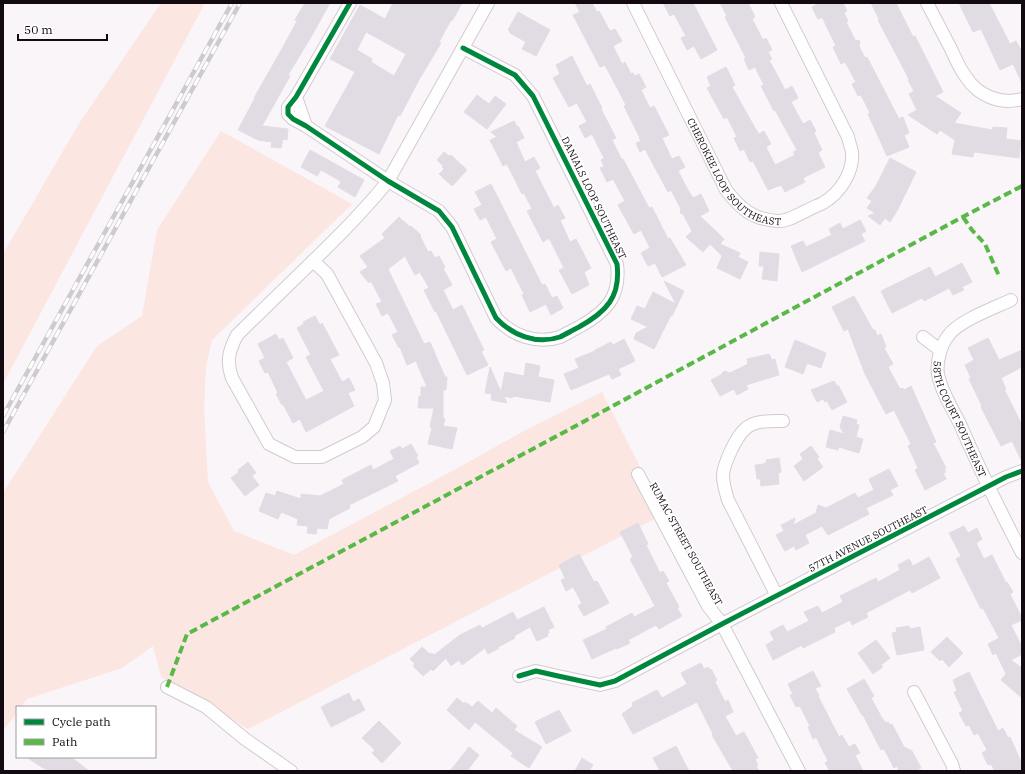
<svg xmlns="http://www.w3.org/2000/svg" width="1025" height="774" viewBox="0 0 1025 774" font-family="'IBM Plex Serif',serif">
<style>
.green{fill:#fbe6e2}
.building{fill:#e1dce3;stroke:#e1dde4;fill-rule:evenodd}
.lines{fill:none;stroke-linecap:round;stroke-linejoin:round}
.street-casing{stroke:#d2cbd0;stroke-width:14}
.street{stroke:#fefefe;stroke-width:12}
.rail-casing{stroke:#cdcbcd;stroke-width:4.5}
.rail{stroke:#fff;stroke-width:3;stroke-dasharray:9;stroke-linecap:butt}
.quiet{stroke:#58b947;stroke-width:4;stroke-dasharray:8 4;stroke-linecap:butt}
.cycleway-casing{stroke:#fff;stroke-width:8}
.cycleway{stroke:#00873e;stroke-width:5}
.labels{text-anchor:middle;dominant-baseline:central;stroke-width:3.5;stroke-linejoin:round;paint-order:stroke}
.street-label{font-size:10px;fill:#120a10;stroke:#fff}
</style>
<rect width="100%" height="100%" fill="#faf5f9"/>
<!-- green -->
<path class="green" d="M161,3H205L3,384V254L80,122Z
M221,131L352,204L212,340L206,367L204,409L208,482L234,531L294,555L456,469L524,431L602,392L664,514L248,729L161,677L153,646L122,668L27,699L21,707H17V713L3,731V493L97,346L142,316L157,230Z"/>
<!-- building -->
<path class="building" d="M305,3H330L311,37L288,75L290,76L262,126L288,129L287,140L283,139L281,148L271,147L272,142L258,140L238,130L255,98H254L283,47L297,21L295,20Z
M393,3H462L452,21L451,20L439,42L441,43L420,78L400,116L398,115L379,154L325,126L355,72L330,59L360,5L385,19ZM366,32L406,54L394,76L371,62L372,59L357,50Z
M575,3H592L597,12L599,11L610,31L615,29L622,41L613,46L622,64L625,62L631,74L633,73L635,76L639,74L646,87L641,90L650,108L654,106L669,135L662,138L672,159L679,156L685,167L678,171L688,190L693,198L701,194L709,211L700,216L724,239L720,244L740,253L738,257L748,262L740,279L717,268L722,256L710,244L703,252L686,237L692,231L683,214L680,213L681,209L671,190L668,192L645,149L640,152L636,143L641,141L639,138H640L624,106L626,105L605,65L600,67L573,15L580,12Z
M663,3H693L717,50L701,59L694,46L687,50L681,38L686,36L674,14L670,16Z
M720,3H748L755,17L752,19L763,40L766,38L772,50L768,52L772,59L769,60L781,82L785,90L792,86L798,98L791,102L803,124L810,120L816,131L814,133L822,150L818,153L825,167L803,178L805,182L785,192L781,185L768,190L753,161L750,162L744,149L740,151L734,138L737,137L727,117L724,119L707,88L711,86L707,77L726,67L735,85L732,87L755,128L759,134L764,131L771,144L766,147L775,165L795,155L793,152L797,150L775,110L774,111L761,86L764,85L755,67L749,70L744,59L746,58L725,17L727,16Z
M819,3H843L847,11L844,13L848,21L846,22L855,40L860,41L859,46L865,58L867,57L899,119L903,117L909,133L904,135L909,147L887,156L868,114L870,113L861,95L858,96L852,84L856,82L845,62L841,64L833,47L836,46L822,17L818,19L812,7Z
M871,3H896L913,37L915,36L943,92L935,96L961,113L954,123L992,130L993,127L1007,128L1006,139L1021,141L1019,158L974,152L973,157L952,154L955,140L940,130L937,134L908,115L917,110L909,94L914,91L908,80L909,79L878,20L879,19Z
M959,3H989L1010,44L1016,41L1022,52V83L1013,64L1000,70L981,29L973,32Z
M518,12L550,30L536,56L522,49L526,42L510,33V32L508,30Z
M572,56L587,86L590,84L602,108L601,109L616,138L612,140L622,160L623,159L649,208L652,207L668,239L670,238L686,265L662,277L655,263L648,266L641,253L650,248L641,230L634,234L618,205L625,201L613,179L607,182L600,168L604,166L601,160L604,158L592,134L585,138L579,126L587,122L577,103L569,107L553,78L560,74L556,65Z
M477,95L489,104L495,96L506,104L487,129L464,112Z
M514,121L517,127L518,126L524,138L516,142L525,162L534,157L540,168L535,171L554,208L558,205L565,218L560,220L570,242L576,239L591,268L584,272L589,285L572,294L559,270L564,268L549,238L543,242L527,211L532,209L524,193L522,194L507,164L503,166L490,140L497,137L491,132Z
M310,150L364,180L355,197L338,187L341,182L337,179L321,170L317,176L301,167Z
M444,152L449,156L451,155L467,170L452,186L439,174L444,169L442,167L443,166L437,160Z
M890,158L916,172L897,211L890,222L885,218L880,225L868,216L875,213L867,208L872,201L867,198L876,186Z
M491,184L542,285L545,284L552,298L557,296L563,308L551,315L546,304L530,312L522,295L524,294L511,268L506,271L491,242L497,239L486,217L480,220L474,209L482,205L475,192Z
M399,217L410,227L411,226L421,235L420,236L428,252L431,251L435,258L439,256L445,267L443,268L452,285L443,290L453,310L462,305L484,350L481,351L488,365L467,375L436,311L435,312L424,290L429,288L420,272L415,275L405,256L388,269L424,344L430,342L445,377H447L446,390H443V418L445,419L443,426L457,428L452,449L428,444L432,428L430,427L434,408H418L419,396H421V387H427L416,361L407,365L400,347L399,348L392,335L398,332L388,313L382,316L376,304L382,302L371,281L369,283L360,272L368,267L360,256L385,238L382,234Z
M860,220L866,231L861,234L865,241L802,272L791,246L803,241L806,247L832,235L829,229L840,223L843,229Z
M760,252L779,254L777,281L762,279L764,266H759Z
M962,263L972,282L962,287L964,290L953,295L949,288L924,301L922,298L892,313L881,291L930,267L935,277Z
M664,281L684,291L672,316L671,315L654,349L634,339L636,333L648,327L631,319L637,306L645,309L653,292L676,304Z
M854,296L873,330H875L877,336L881,334L886,347L884,348L893,364L888,367L900,389L903,388L904,390L911,386L936,442L933,443L946,468L944,469L946,472L943,473L946,479L925,490L915,470L918,468L908,446L911,444L894,410L886,414L865,374L848,329L844,331L832,307Z
M315,316L320,325L322,323L339,355L330,359L342,382L349,378L355,390L348,393L354,406L306,432L300,419L293,423L283,404L282,405L276,394L278,393L268,372L265,373L259,361L265,358L258,344L276,334L279,340L283,338L293,358L286,362L306,400L324,391L306,357L311,355L297,328L304,324L303,322Z
M988,338L999,360L1022,350V367L1001,378L1006,389H1004L1022,425V462L1012,441L1001,446L981,407L982,406L969,379L971,378L965,365L974,360L968,348Z
M624,339L635,361L618,369L621,375L612,379L609,374L571,390L564,374L579,368L575,359L595,351V350L611,342L613,345Z
M795,340L826,353L821,368L807,363L803,374L785,367Z
M769,354L772,360L775,359L779,375L746,385L748,389L737,395L734,389L720,396L711,380L721,375L722,373L725,371L730,373L748,364L747,359Z
M526,363L540,366L538,377L554,380L550,402L513,396L512,398L504,396L507,403L491,400L492,394L485,393L490,367L501,392L505,372L524,376Z
M834,381L837,386L838,385L847,402L832,410L827,401L825,402L823,399L817,402L811,390Z
M843,416L857,420L856,424L859,425L856,437L863,439L859,453L839,447L838,450L826,447L830,430L844,434L840,427Z
M411,444L418,456L416,457L419,463L395,476L398,481L349,505L350,508L329,519L327,529L317,528L316,534L307,533L308,526L297,525L298,519L281,512L278,519L259,511L266,493L275,496L277,491L301,499V494L320,496L344,484L342,480L371,465L373,470L394,459L390,451L400,446L402,449Z
M811,446L819,457L817,459L823,467L804,481L794,466L803,459L800,454Z
M779,458L781,472L778,473L779,484L761,486L760,479H757L755,465L765,464L764,463H767L766,460Z
M248,462L256,473L252,476L259,485L245,496L231,478L239,472L238,470Z
M889,469L898,486L890,490L893,495L866,508L869,514L828,535L822,526L805,535L809,543L796,550L794,546L785,551L776,535L784,531L781,525L795,518L793,525L816,513L818,505L826,508L855,493L858,498L874,490L869,479Z
M638,523L648,544L646,545L660,573L663,571L669,581L666,583L679,607L677,608L682,616L659,629L656,625L628,640L630,643L617,649L616,648L592,659L583,640L607,629L606,627L632,613L634,617L655,606L630,559L633,557L620,532Z
M964,526L968,533L977,528L982,539L976,543L984,559L992,555L1006,583L1007,582L1013,592L1010,594L1022,618V620L1011,625L1022,647V654L1011,660L1022,668V698L1001,680L1006,674L996,653L993,655L988,644L999,638L983,608L981,609L956,559L961,556L949,533Z
M579,554L594,582L597,581L609,603L584,616L578,606L582,603L573,587L566,591L561,580L565,578L559,565Z
M929,557L940,578L912,593L910,590L866,613L868,617L852,625L850,620L834,628L835,632L803,648L802,645L773,660L766,645L774,640L770,632L783,625L787,632L809,621L804,612L818,606L822,613L843,602L840,596L876,578L878,582L900,570L898,565L909,559L913,566Z
M544,607L554,627L548,630L549,633L547,634L548,636L537,641L530,627L514,636L515,638L498,647L499,648L488,654L485,648L462,665L459,660L451,666L446,658L433,671L431,669L423,676L413,666L415,664L410,659L422,647L430,654L432,653L434,655L460,635L480,625L482,628L513,612L517,620Z
M909,626L910,629L920,627L924,650L897,655L892,633L897,632L896,628Z
M947,637L963,653L949,667L942,659L940,661L931,652Z
M876,640L890,658L881,665L883,667L873,674L858,653Z
M701,663L704,669L708,667L710,670L711,669L717,680L715,682L725,702L728,700L733,712L725,716L736,736L744,732L758,758L755,759L758,765L756,766L759,771H733L712,735L713,734L697,702L633,734L622,714L633,706L632,703L657,690L662,698L687,684L681,673Z
M813,671L821,686L815,688L819,696H818L839,737L842,735L849,747L855,744L860,753L855,755L863,771H830L825,763L828,761L816,737L813,739L808,727L810,726L800,706L796,707L790,695L793,694L788,684Z
M969,672L998,731L1003,728L1008,738L1010,737L1022,764V771H995L991,764L988,765L982,753L987,750L978,733L974,735L969,725L966,726L959,713L963,711L954,692L957,691L953,680Z
M864,679L874,696L871,698L882,718L886,723L888,722L890,725L892,724L904,747L912,751L921,768L915,771H899L897,766L894,768L884,749L881,750L863,715H862L847,689Z
M349,693L353,702L359,699L365,710L331,727L321,707Z
M457,698L464,704L465,702L466,704L467,703L472,707L478,701L492,713L496,708L517,726L514,730L542,747L529,768L511,756L513,753L475,722L469,730L447,710Z
M559,710L571,731L546,744L535,722Z
M379,721L401,743L382,763L372,753L375,750L362,738Z
M676,746L689,771H660L653,758Z
M469,747L479,755L467,771H450Z
M26,757H71L89,771H48Z
M582,758L593,765L589,771H575Z"/>
<g class="lines">
<!-- street casing -->
<g class="street-casing">
<g id="street">
<path d="M350,3L296,97L288,107V114L293,119L306,126L388,181L439,211L452,227L496,318C512,335 536,345 560,337C566,334 573,330 579,327C606,312 621,297 617,264L533,96L515,75L463,48"/>
<path id="s1" d="M633,3L726,190C741,209 752,219 777,221C787,222 797,215 806,211C811,208 817,206 823,203C840,193 854,172 852,152C851,147 849,142 848,137L781,3"/>
<path d="M927,3C935,18 942,32 950,47C955,57 959,68 966,77C978,96 1001,105 1022,99"/>
<path d="M296,97L306,126"/>
<path d="M313,261L327,274L376,363L383,383L385,400L374,427L362,437L322,457H295L269,444L232,378C226,360 229,351 237,335Z"/>
<path d="M313,261C340,235 365,210 388,181L488,3"/>
<path id="s2" d="M1011,300C994,308 958,321 948,336C941,345 936,362 938,374C941,391 952,408 960,424C979,468 1000,511 1022,553"/>
<path d="M923,337L940,350"/>
<path d="M638,474L708,606L722,624L799,771"/>
<path d="M777,596L728,500C726,493 723,484 723,476C723,465 736,437 745,429C754,420 772,421 783,421"/>
<path d="M519,676L536,671L558,676L600,685L615,681L722,624L1006,477L1022,471"/>
<path d="M167,687L206,707L245,739L291,771"/>
<path d="M914,692L952,764L954,771"/>
</g>
</g>
<!-- street -->
<use href="#street" class="street"/>
<!-- rail casing -->
<g class="rail-casing">
<path id="rail" d="M3,416L232,3
M3,432L240,3"/>
</g>
<!-- rail -->
<use href="#rail" class="rail"/>
<!-- quiet -->
<path class="quiet" d="M963,217L972,230L985,244L999,276
M167,687L187,634L598,414L955,221L1022,186"/>
<!-- cycleway casing -->
<g class="cycleway-casing">
<path id="cycleway" d="M350,3L296,97L288,107V114L293,119L306,126L388,181L439,211L452,227L496,318C512,335 536,345 560,337C566,334 573,330 579,327C606,312 621,297 617,264L533,96L515,75L463,48
M519,676L536,671L558,676L600,685L615,681L722,624L1006,477L1022,471"/>
</g>
<!-- cycleway -->
<use href="#cycleway" class="cycleway"/>
</g>
<g class="labels">
<!-- street labels -->
<g class="street-label">
<text stroke="none"><textPath href="#s1" startOffset="202">CHEROKEE LOOP SOUTHEAST</textPath></text>
<text transform="translate(594 198) rotate(64)">DANIALS LOOP SOUTHEAST</text>
<text stroke="none"><textPath href="#s2" startOffset="163">58TH COURT SOUTHEAST</textPath></text>
<text transform="translate(868 539) rotate(-27)">57TH AVENUE SOUTHEAST</text>
<text transform="translate(686 544) rotate(61)">RUMAC STREET SOUTHEAST</text>
</g>
</g>
<!-- border -->
<rect width="1025" height="774" fill="none" stroke="#120a10" stroke-width="8"/>
<!-- legend -->
<rect x="16" y="706" width="140" height="52" fill="#ffffff" stroke="#a09d9f"/>
<rect x="24" y="719" width="20" height="6" fill="#00873e" stroke="#a09d9f"/>
<text x="52" y="726" font-size="12" fill="#120a10">Cycle path</text>
<rect x="24" y="739" width="20" height="6" fill="#58b947" stroke="#a09d9f"/>
<text x="52" y="746" font-size="12" fill="#120a10">Path</text>
<!-- scale -->
<path d="M18 34v6h89v-6" fill="none" stroke="#120a10" stroke-width="2"/>
<text x="24" y="34" font-size="12" fill="#120a10" stroke="#ffffff" stroke-width="3" paint-order="stroke">50 m</text>
</svg>
